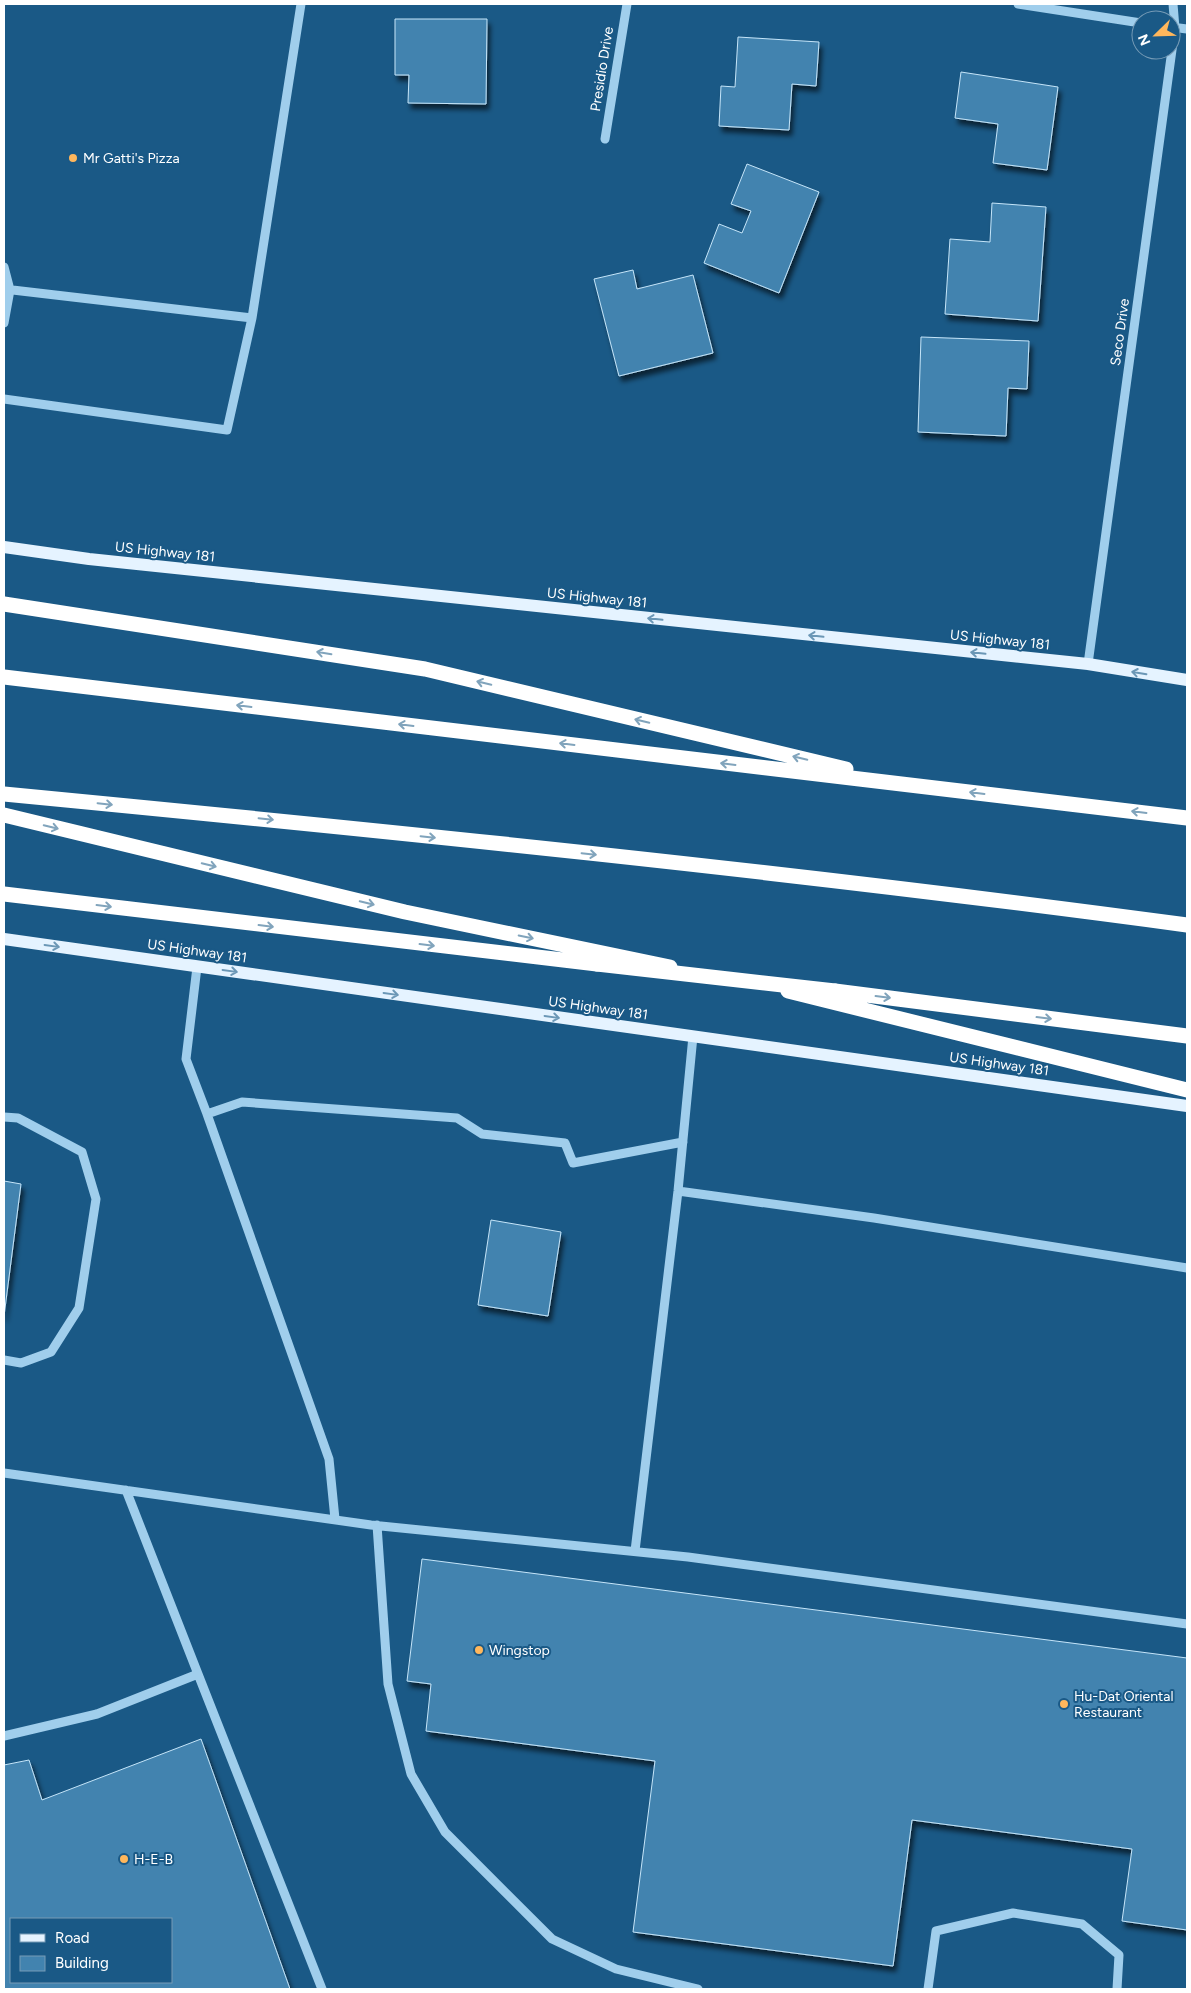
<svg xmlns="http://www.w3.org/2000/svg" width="1191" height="1993" viewBox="0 0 1191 1993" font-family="Figtree,sans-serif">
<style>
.building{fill:#4283af;stroke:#c5e5f9;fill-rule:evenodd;filter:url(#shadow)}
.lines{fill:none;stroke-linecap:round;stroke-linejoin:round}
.minor{stroke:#a0ceec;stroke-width:9}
.major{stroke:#e5f3ff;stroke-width:12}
.highway{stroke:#fff;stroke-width:15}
.highway-bridge{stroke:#fff;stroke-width:15}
.oneway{stroke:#6b97b6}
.oneway2{stroke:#81a4bc}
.poi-dot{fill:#ffb75c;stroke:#1a5986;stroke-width:2}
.labels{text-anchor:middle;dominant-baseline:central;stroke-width:4;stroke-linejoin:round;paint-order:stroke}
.street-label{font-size:14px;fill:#fff;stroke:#1a5986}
.poi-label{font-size:14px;fill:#fff;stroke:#1a5986;text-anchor:start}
</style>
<defs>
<filter id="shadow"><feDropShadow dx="3" dy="5.5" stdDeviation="2.5" flood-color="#0009"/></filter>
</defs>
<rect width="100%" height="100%" fill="#1a5986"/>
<!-- building -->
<path class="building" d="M395,19H487L486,104L408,103L409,75H395Z
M738,37L819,42L816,86L792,84L789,130L719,126L721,86L735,87Z
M961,72L1058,87L1047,170L993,163L998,124L955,118Z
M747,164L819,192L779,293L704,263L719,224L742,233L751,211L731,204Z
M992,203L1046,207L1038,321L945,314L950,239L990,242Z
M633,270L637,289L693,275L713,353L619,376L594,279Z
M921,337L1029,341L1027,389L1008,388L1006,436L918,432Z
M4,1181L21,1184L4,1316Z
M491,1220L561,1232L548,1316L478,1305Z
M422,1559L1187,1658V1930L1122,1921L1132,1849L912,1820L893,1966L633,1932L655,1761L426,1731L431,1684L407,1681Z
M201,1739L290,1989H4V1765L29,1760L42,1800ZM11,1919H171V1982H11Z"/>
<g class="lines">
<!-- minor -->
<path class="minor" d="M1018,4L1141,23
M1171,27L1187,29
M605,139L627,4
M4,267L10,290L4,323
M4,289L252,318L301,4
M4,399L227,430L252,318
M1088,664L1175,28L1173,4
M197,967L186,1059L207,1114L242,1102L457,1118L482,1134L565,1143L573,1163L683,1142
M207,1114L329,1459L335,1519
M4,1117L18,1118L82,1152L96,1199L79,1308L51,1352L21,1363L4,1360
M678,1191L874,1218L1187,1268
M4,1473L371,1525L688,1557L1187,1624
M377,1525L388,1684L411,1774L445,1832L552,1939L616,1969L698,1989
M635,1551L678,1191L693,1036
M198,1674L322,1989
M4,1736L97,1714L198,1674L126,1490
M928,1989L936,1931L1013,1913L1082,1924L1119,1955L1117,1989"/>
<!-- major -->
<path class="major" d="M4,547L89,559L1088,664L1187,680
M4,939L1187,1106"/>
<!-- highway -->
<path class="highway" d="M4,604L425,669L846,769
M4,677L1187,818
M4,794C399,832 794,872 1187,925
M4,815L405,912L670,967
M4,894L597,964
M788,991L1187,1090
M835,991L1187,1036"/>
<!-- highway-bridge -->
<path class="highway-bridge" d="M597,964L835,991"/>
</g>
<!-- one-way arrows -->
<defs><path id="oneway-shaft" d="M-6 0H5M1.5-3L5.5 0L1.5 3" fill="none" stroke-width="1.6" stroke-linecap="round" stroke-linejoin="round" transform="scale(1.25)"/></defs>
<g class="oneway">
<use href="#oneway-shaft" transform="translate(655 619) rotate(-174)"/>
<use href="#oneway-shaft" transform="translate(816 636) rotate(-174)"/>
<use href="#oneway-shaft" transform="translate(978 653) rotate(-174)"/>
<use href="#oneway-shaft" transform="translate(1139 673) rotate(-171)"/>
<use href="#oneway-shaft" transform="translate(52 946) rotate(8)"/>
<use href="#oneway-shaft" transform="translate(230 971) rotate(8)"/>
<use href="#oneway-shaft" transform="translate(391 994) rotate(8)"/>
<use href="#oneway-shaft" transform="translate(552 1017) rotate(8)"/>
</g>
<g class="oneway2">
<use href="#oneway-shaft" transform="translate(324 653) rotate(-171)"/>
<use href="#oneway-shaft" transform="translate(484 683) rotate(-167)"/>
<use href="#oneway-shaft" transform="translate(244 706) rotate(-173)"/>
<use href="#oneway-shaft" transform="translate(642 721) rotate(-167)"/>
<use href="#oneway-shaft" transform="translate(406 725) rotate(-173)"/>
<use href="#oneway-shaft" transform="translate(567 744) rotate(-173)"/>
<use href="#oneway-shaft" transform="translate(800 758) rotate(-167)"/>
<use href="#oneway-shaft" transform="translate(728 764) rotate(-173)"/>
<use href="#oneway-shaft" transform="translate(977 793) rotate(-173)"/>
<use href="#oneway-shaft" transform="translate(105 804) rotate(6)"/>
<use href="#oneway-shaft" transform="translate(1139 812) rotate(-173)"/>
<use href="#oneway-shaft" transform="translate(266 819) rotate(6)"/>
<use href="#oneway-shaft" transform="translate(51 827) rotate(14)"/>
<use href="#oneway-shaft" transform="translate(428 837) rotate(6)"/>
<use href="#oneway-shaft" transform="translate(589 854) rotate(6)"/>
<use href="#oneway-shaft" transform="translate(209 865) rotate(14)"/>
<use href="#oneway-shaft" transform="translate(367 903) rotate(14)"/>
<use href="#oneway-shaft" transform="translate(104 906) rotate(7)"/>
<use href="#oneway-shaft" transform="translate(266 926) rotate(7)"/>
<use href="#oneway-shaft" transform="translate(526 937) rotate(12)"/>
<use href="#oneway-shaft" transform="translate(427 945) rotate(7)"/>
<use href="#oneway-shaft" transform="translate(883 997) rotate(7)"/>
<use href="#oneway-shaft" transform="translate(1044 1018) rotate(7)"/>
</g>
<!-- markers -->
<g class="poi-dot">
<circle cx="73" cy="158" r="5"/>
<circle cx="479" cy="1650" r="5"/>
<circle cx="1064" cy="1704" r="5"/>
<circle cx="124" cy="1859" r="5"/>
</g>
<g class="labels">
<!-- street labels -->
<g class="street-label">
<text transform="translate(602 69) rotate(-81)">Presidio Drive</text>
<text transform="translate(1120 332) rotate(-82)">Seco Drive</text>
<text transform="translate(165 552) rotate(6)">US Highway 181</text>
<text transform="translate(597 598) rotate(6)">US Highway 181</text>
<text transform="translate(1000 640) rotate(6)">US Highway 181</text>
<text transform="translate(197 951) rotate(8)">US Highway 181</text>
<text transform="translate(598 1008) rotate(8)">US Highway 181</text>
<text transform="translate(999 1064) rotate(8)">US Highway 181</text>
</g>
<!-- poi labels -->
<g class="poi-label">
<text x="83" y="158">Mr Gatti's Pizza</text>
<text x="489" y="1650">Wingstop</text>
<text x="1074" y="1696">Hu-Dat Oriental<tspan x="1074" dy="16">Restaurant</tspan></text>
<text x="134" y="1859">H-E-B</text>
</g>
</g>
<!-- border -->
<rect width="1191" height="1993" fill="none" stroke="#ffffff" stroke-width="10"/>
<!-- legend -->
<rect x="10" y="1918" width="162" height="65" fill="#1a5986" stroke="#769bb6"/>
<rect x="20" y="1934" width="25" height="8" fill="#e5f3ff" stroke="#769bb6"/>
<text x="55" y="1943" font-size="15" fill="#ffffff">Road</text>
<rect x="20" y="1956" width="25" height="15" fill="#4283af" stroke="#769bb6"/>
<text x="55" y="1968" font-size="15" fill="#ffffff">Building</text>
<!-- north arrow -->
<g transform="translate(1156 35) rotate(247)"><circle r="24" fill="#1a5986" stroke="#769bb6"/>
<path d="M0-4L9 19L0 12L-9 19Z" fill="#ffb75c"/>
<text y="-8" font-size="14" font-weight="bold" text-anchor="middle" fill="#ffffff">N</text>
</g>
</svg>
